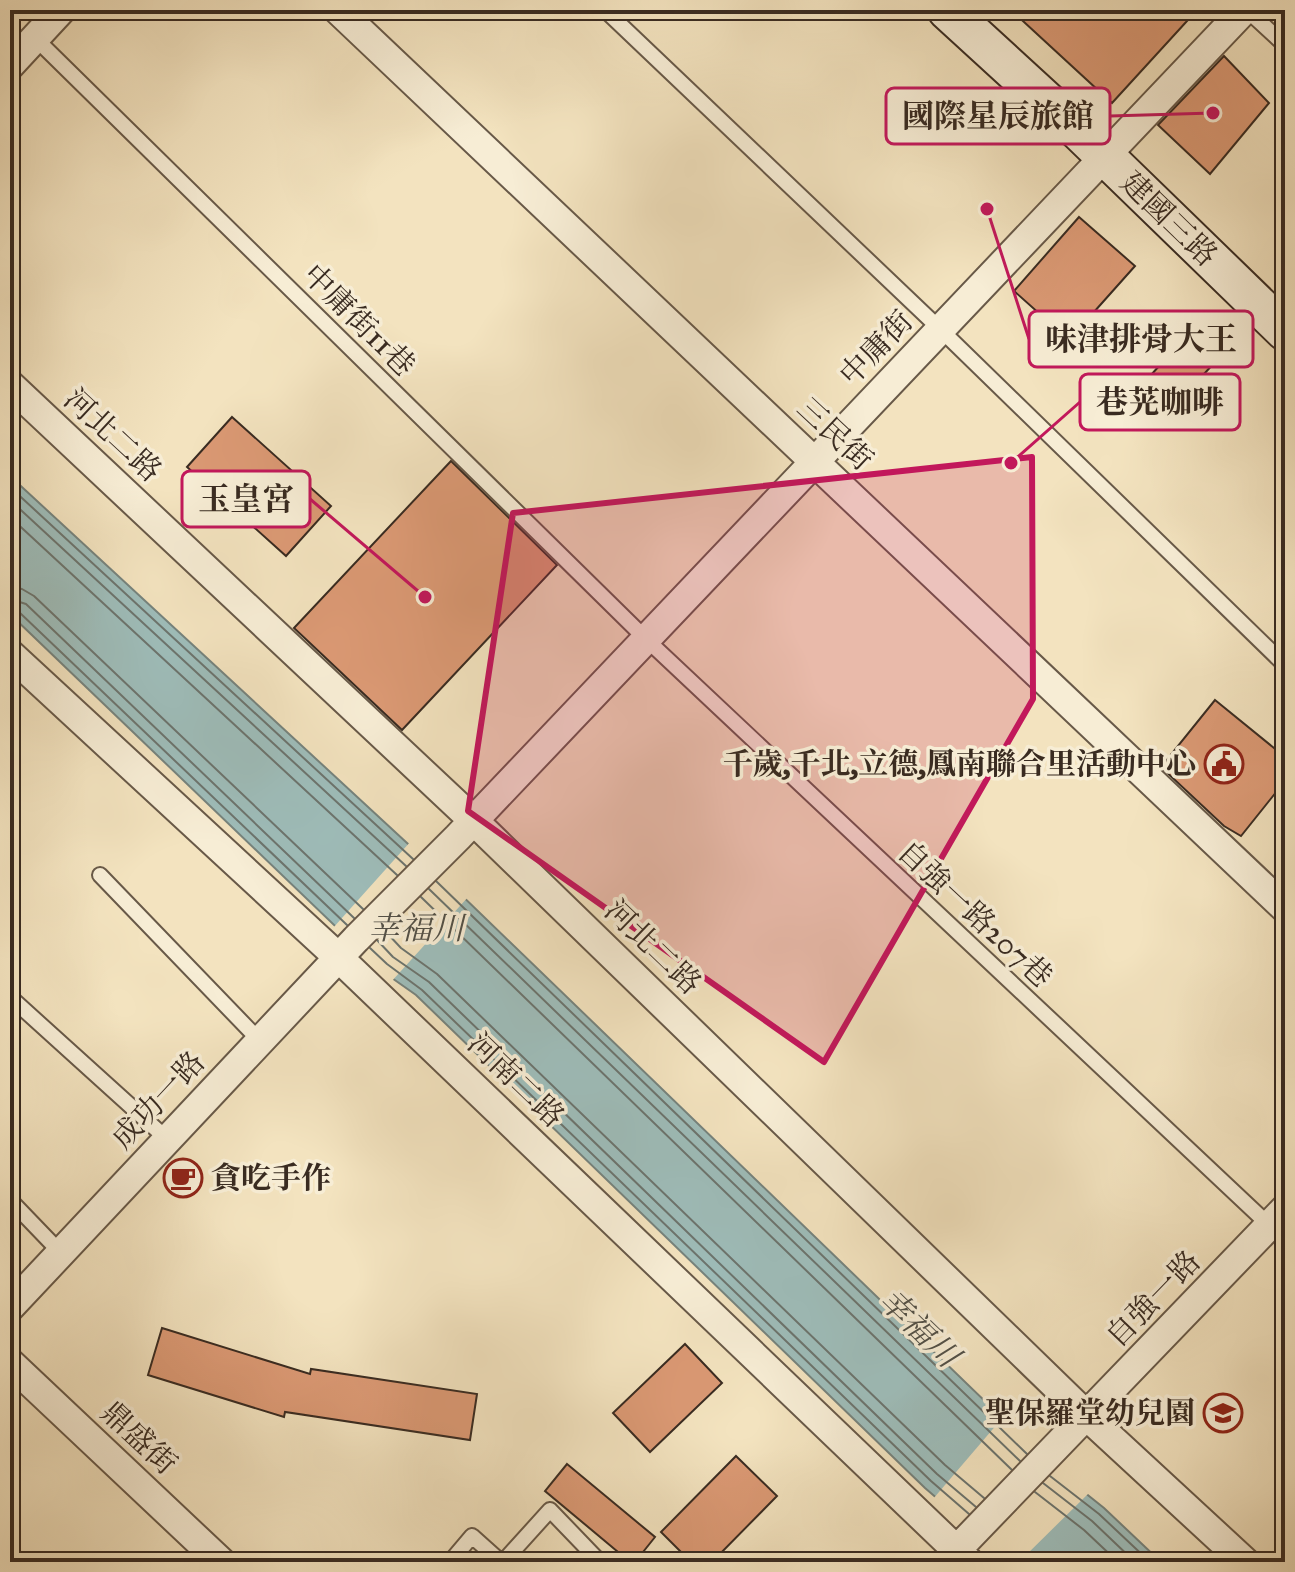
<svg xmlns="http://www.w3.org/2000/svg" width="1295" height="1572" viewBox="0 0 1295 1572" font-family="'IM FELL Great Primer','Noto Serif TC',serif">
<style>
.water{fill:#9ebdba;stroke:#76837d;stroke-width:2}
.pier{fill:#f3e3bf}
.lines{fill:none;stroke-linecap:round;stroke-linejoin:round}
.shore{stroke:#6c746e;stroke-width:2}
.building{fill:#db9974;stroke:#392b21;stroke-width:2}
.lane-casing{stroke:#685948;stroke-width:18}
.street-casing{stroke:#685948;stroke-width:32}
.secondary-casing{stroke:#392b21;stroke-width:42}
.lane{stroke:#f7edd5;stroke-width:14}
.street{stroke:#f7edd5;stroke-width:28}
.secondary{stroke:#f7edd5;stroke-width:38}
.marked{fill:#c2185b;fill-opacity:0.2;stroke:#c2185b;stroke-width:6;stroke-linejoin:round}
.labels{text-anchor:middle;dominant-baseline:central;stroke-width:7;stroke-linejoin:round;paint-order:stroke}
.street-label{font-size:30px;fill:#392b21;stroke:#f7edd5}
.poi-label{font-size:30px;font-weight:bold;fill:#392b21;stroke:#f7edd5;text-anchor:end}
.water-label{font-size:32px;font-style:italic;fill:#525047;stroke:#f7edd5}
.leader{fill:none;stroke:#c2185b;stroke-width:3}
.callout-dot{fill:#c2185b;stroke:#f7edd5;stroke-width:3}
.callout{fill:#f7edd5;stroke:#c2185b;stroke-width:3}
.callout-label{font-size:32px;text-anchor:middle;font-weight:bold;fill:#392b21}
</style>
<rect width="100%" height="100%" fill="#f3e3bf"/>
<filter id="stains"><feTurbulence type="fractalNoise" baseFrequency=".0025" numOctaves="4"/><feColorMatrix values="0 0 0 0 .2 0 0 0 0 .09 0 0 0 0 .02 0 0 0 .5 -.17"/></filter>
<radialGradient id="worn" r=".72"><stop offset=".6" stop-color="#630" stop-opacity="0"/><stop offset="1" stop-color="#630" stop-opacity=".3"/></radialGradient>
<!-- water -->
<path class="water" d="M10,476L420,855L1054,1468L1104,1508L1161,1562H1011L925,1488L416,995L382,971L10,614Z"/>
<!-- pier -->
<path class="pier" d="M411,841L469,896L391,982L333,928Z
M1004,1416L1057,1465L1090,1492L1019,1562H1005L933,1499Z"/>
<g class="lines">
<!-- shore -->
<path class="shore" d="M10,487L413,859
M10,500L406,866
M10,517L397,875
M10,587L22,589L34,596L363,909
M10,599L26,604L354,918
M10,609L19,612L347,925
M436,881L1027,1454
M429,889L1020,1461
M421,897L1012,1470
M386,932L401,948L437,974L945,1465L984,1498
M377,940L393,957L429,982L937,1474L976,1507
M370,948L387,964L422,990L931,1481L969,1514
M1050,1476L1099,1514L1150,1562
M1043,1483L1092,1521L1135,1562
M1035,1492L1084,1530L1118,1562"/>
</g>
<!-- building -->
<path class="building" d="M1011,10H1175L1187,21L1112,103Z
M1224,56L1269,103L1210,174L1158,125Z
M1079,217L1135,266L1069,340L1014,291Z
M1197,324L1226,350L1160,422L1132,396Z
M232,417L331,506L286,556L187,467Z
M451,461L557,565L402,730L294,628Z
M1215,700L1285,757V781L1241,836L1224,826L1161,767Z
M162,1328L310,1374L311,1369L477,1394L470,1440L285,1412L284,1417L148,1375Z
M685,1344L722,1383L650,1452L613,1413Z
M736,1456L777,1496L712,1562H691L661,1532Z
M567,1464L655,1537L635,1562H630L545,1491Z"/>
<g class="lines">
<!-- lane casing -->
<g class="lane-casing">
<path id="lane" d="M605,10L940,329L1285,665
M1247,10L1285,45
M35,38L646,639L1285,1240
M100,875L260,1041
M10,997L167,1139
M10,1200L61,1253
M450,1562L472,1536L501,1562
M503,1562L550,1510L600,1562"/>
</g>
<!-- street casing -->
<g class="street-casing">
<path id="street" d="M338,10L1285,908
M10,65L61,10
M10,385L473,820L1088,1417L1245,1562
M10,654L339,958L969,1562
M10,1307L356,939L458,837L1244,10
M10,1363L221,1562
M945,1562L1285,1209"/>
</g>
<!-- secondary casing -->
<g class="secondary-casing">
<path id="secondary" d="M947,10L1079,131L1285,331"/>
</g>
<!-- lane -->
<use href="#lane" class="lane"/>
<!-- street -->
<use href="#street" class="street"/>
<!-- secondary -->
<use href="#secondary" class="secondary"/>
</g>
<!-- marked area -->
<path class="marked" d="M1032,457L1033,699L824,1062L468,811L513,513Z"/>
<!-- icons -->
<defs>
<g id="civic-ring" transform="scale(2)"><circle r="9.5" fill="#f7edd5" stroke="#8f2418" stroke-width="1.5"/><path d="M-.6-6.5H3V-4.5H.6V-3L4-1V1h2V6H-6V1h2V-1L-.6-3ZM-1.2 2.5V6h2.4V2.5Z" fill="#8f2418"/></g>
<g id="cafe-ring" transform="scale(2)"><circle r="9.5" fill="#f7edd5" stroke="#8f2418" stroke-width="1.5"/><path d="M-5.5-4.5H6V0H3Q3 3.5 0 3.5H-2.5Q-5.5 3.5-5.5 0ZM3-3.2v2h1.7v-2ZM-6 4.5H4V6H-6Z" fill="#8f2418"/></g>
<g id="school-ring" transform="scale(2)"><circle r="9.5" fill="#f7edd5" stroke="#8f2418" stroke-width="1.5"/><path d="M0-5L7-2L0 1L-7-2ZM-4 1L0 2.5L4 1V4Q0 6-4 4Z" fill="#8f2418"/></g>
</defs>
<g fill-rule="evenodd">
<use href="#civic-ring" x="1224" y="764"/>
<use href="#cafe-ring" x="183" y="1178"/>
<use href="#school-ring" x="1223" y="1413"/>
</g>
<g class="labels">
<!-- street labels -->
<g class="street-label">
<text transform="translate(1169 219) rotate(44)">建國三路</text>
<text transform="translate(359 320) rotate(45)">中庸街11巷</text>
<text transform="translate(876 348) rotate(-46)">中庸街</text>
<text transform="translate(835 434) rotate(43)">三民街</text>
<text transform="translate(113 435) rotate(43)">河北二路</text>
<text transform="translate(975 914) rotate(43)">自強一路207巷</text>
<text transform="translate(653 947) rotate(44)">河北二路</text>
<text transform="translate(516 1080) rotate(44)">河南二路</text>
<text transform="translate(158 1100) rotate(-47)">成功一路</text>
<text transform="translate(1153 1299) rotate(-46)">自強一路</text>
<text transform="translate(139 1438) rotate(43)">鼎盛街</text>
</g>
<!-- poi labels -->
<g class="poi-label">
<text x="1196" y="764">千歲,千北,立德,鳳南聯合里活動中心</text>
<text x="211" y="1178" text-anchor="start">貪吃手作</text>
<text x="1195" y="1413">聖保羅堂幼兒園</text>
</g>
<!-- water labels -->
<g class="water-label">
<text x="416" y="928">幸福川</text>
<text transform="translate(919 1328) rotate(44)">幸福川</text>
</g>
</g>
<!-- callouts -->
<path class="leader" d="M1213 113L1110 116M987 209L1029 339M1011 463L1080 402M425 597L310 499"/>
<g class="callout-dot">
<circle cx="1213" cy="113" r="8"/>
<circle cx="987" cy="209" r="8"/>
<circle cx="1011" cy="463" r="8"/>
<circle cx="425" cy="597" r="8"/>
</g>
<g class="callout">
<rect x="886" y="88" width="224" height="56" rx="8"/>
<rect x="1029" y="311" width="224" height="56" rx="8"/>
<rect x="1080" y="374" width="160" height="56" rx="8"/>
<rect x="182" y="471" width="128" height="56" rx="8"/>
</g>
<g class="callout-label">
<text x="998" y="127">國際星辰旅館</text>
<text x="1141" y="350">味津排骨大王</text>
<text x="1160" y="413">巷茪咖啡</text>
<text x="246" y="510">玉皇宮</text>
</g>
<!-- margin -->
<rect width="1295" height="1572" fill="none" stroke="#f3e3bf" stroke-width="40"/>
<rect x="12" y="12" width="1271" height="1548" fill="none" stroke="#392b21" stroke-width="4"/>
<rect x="20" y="20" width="1255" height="1532" fill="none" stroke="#392b21" stroke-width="2"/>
<rect width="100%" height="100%" filter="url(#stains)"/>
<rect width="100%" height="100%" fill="url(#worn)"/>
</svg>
